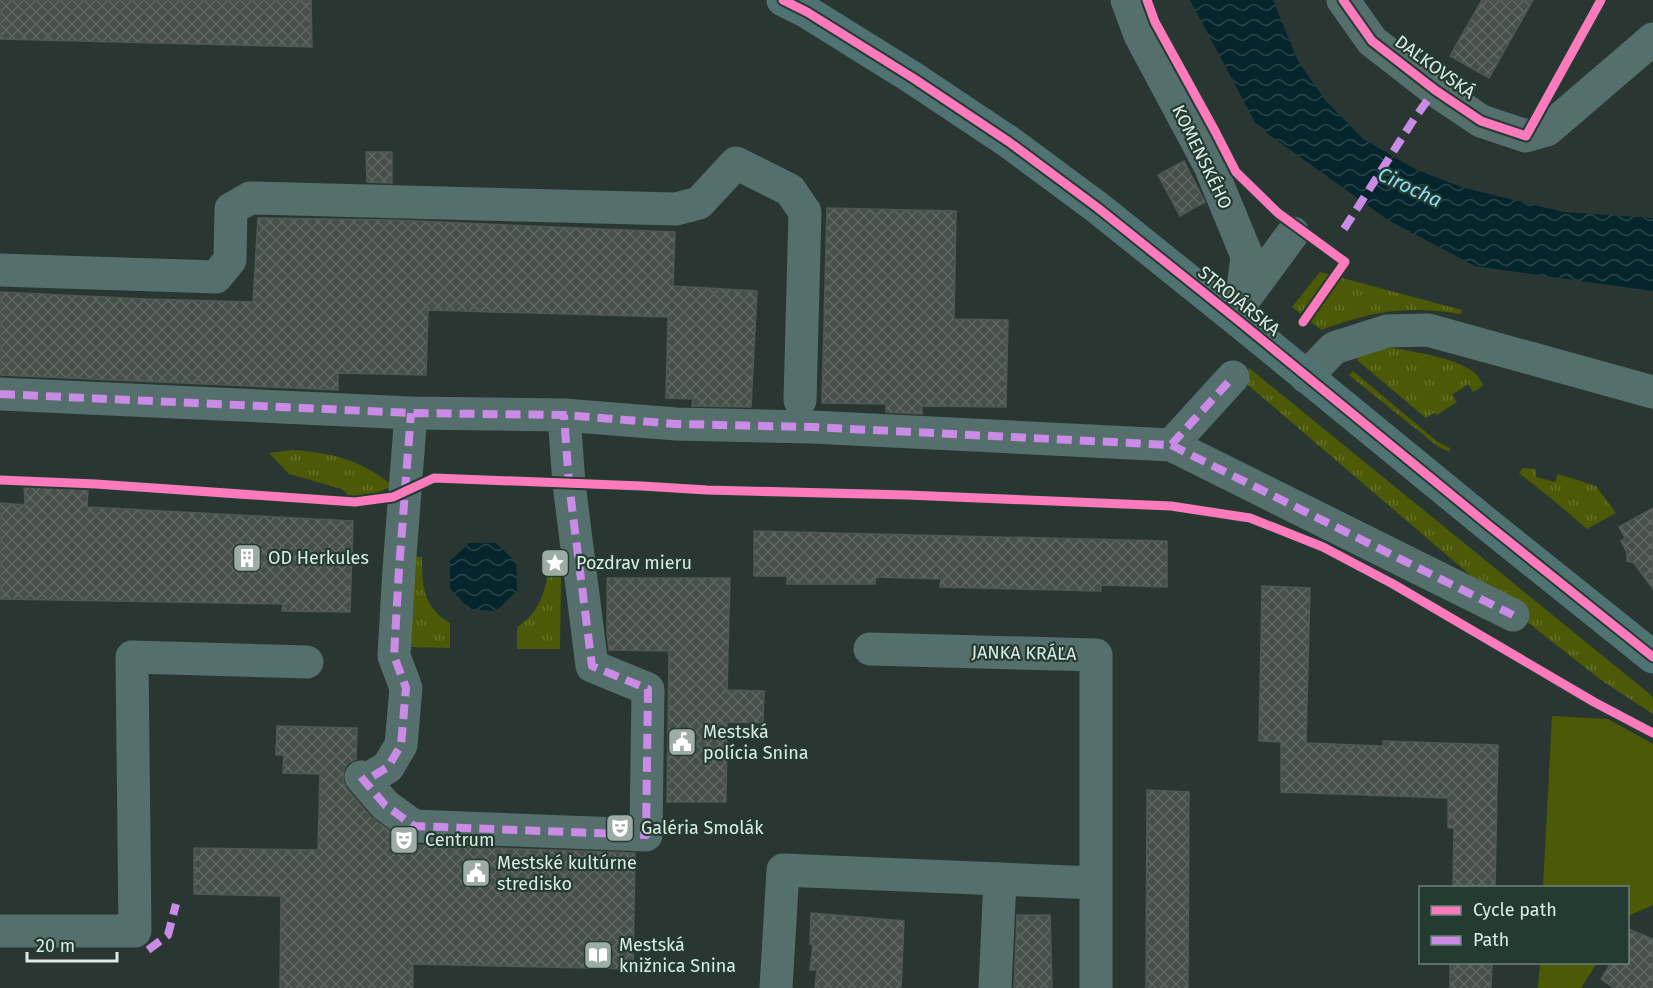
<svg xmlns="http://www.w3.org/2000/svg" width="1653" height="988" viewBox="0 0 1653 988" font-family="'Fira Sans',sans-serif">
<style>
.grass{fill:url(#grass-tufts)}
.park{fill:#4c5907}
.water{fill:url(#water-waves)}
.building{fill:url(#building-cross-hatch);stroke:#4f5853;stroke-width:1.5}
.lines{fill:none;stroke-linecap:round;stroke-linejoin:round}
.minor{stroke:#556f6d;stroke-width:33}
.major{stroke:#4e7372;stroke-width:33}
.quiet{stroke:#ca8be6;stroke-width:8;stroke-dasharray:15 8;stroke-linecap:butt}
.cycleway-casing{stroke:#243b32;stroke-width:13}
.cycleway{stroke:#fd7abc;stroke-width:9}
.labels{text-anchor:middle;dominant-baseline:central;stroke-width:4.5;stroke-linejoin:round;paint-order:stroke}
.street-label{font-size:18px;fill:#ddebe5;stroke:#243b32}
.poi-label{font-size:18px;fill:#ddebe5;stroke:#243b32;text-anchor:start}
.water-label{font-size:20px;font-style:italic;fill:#8fdff7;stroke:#243b32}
</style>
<defs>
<pattern id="grass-tufts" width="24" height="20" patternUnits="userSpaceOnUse" patternTransform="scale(1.5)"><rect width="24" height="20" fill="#4c5907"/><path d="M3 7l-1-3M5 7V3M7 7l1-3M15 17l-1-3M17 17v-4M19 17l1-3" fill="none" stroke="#65712b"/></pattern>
<pattern id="water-waves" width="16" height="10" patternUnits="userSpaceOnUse" patternTransform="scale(1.5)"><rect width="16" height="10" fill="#04252c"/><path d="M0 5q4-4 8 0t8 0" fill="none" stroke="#28454a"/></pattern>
<pattern id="building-cross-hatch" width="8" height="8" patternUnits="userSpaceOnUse" patternTransform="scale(1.5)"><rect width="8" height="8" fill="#464f4a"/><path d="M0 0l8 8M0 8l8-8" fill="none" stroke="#606864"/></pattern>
</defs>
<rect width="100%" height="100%" fill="#293631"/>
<!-- grass -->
<path class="grass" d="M1320,272L1462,310L1461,314C1408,305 1371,311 1321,330L1292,307Z
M1389,347C1412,352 1453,357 1472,371C1478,375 1481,380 1483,386L1473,392L1468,384L1452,395L1457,402L1437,415L1434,413L1426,418L1358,361L1357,359L1365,351Z
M1249,368L1651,695L1653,699V714L1601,680L1498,599L1241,379Z
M1353,371L1438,442L1450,448L1449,452L1437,446L1349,375Z
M293,450C333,453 362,460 393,486L355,502L342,489L289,474L269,453Z
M1523,468L1536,469V477L1555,482L1558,474L1596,486L1616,513L1587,529L1553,500L1519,473Z
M407,557H422C422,586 423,607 450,623V648L406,647Z
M548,576L561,577L560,649H517V627C536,616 543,597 548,576Z"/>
<!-- park -->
<path class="park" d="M1552,716L1608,719L1653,744V905L1628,916V888L1543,887Z
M1540,963V962L1597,963L1581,988H1538Z"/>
<!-- water -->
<path class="water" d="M1190,0H1273L1298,61L1325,100L1363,139L1415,169L1461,187L1563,212L1653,218V291L1475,266L1388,220L1257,126Z
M469,543H496L516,562L517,591L496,611L469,609L450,588V561Z"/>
<!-- building -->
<path class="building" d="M0,0H311L312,47L0,39Z
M1482,0H1533L1489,78L1450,56Z
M366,152H392V183L367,182Z
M1184,161L1205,202L1180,216L1158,175Z
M827,208L956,211L954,319L1008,320L1006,407L922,406V414L886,412V404L822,403Z
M258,218L393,220L675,232L673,286L757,291L751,407L692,406L693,399L666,398L668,317L428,310L426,375L338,373V390L0,375V292L146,299L253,302Z
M24,486L88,490L87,507L353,521L350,612L282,611L283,604L0,599V503L25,505Z
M1653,508V589L1634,563L1627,561V553L1621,541L1625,538L1619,527Z
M754,531L1167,541V587L1101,585V591L940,587L941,579L876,577L875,584H787V576H754Z
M607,578H730L727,690L764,691L763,723L727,722L726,802H667L669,651L609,650L607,634Z
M1262,586L1310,588L1306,743L1383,746V741L1498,745L1495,888H1453L1454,828H1448V798L1281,792V742L1259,741Z
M277,726L357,728L356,759L348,763L344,770L343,781L347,789L371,817L404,841L413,845L635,853L633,969L413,964V988H280L281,896L194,894V848L318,850L320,774L283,773L284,755H276Z
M1147,790L1189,792L1188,988H1146Z
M811,913L904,921L901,988H815L817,970H810L813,944H810Z
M1017,915H1050L1052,988H1014Z
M1628,929L1653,939V988H1614L1601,979L1611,963H1628Z
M1450,963H1492L1491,988H1450Z"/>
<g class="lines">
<!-- minor -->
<path class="minor" d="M1127,0L1140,35L1210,166L1247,256L1239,321
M1343,0L1372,41L1435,90L1481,121L1526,136L1547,130L1653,39
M0,270L216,277L230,260L231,209L250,198L676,209L699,203L736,163L790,190L805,212L800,400
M1242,302L1293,233
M1306,377L1334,348L1387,331L1428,330L1653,392
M0,394L411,413L564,415L676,424L812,427L1171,445L1233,377
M1171,445L1513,615
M870,649L1096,655V988
M373,776L388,767L401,745L406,688L394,656L399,569L411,413
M361,777L385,805L414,826L646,835L648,689L592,666L569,484L564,415
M0,931H135L132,657L307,662
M776,988L783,870L1095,883
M995,988L1000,879"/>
<!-- major -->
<path class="major" d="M783,0L807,12L913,78L1009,142L1098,208L1239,321L1487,524L1653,657"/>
<!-- quiet -->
<path class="quiet" d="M1344,229L1414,119L1435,90
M0,394L411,413L564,415L676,424L812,427L1171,445L1233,377
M1171,445L1513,615
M373,776L388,767L401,745L406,688L394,656L399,569L411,413
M361,777L385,805L414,826L646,835L648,689L592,666L569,484L564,415
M148,950L168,935L176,904"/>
<!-- cycleway casing -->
<g class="cycleway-casing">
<path id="cycleway" d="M783,0L807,12L913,78L1009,142L1098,208L1239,321L1487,524L1653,657
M1147,0L1155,22L1215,131L1236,172L1278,213L1345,262L1303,322
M1343,0L1372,41L1435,90L1481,121L1526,136L1601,0
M0,480L96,484L355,502L393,497L434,478L642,486L707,490L907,495L1171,506L1250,518L1323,547L1393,584L1594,702L1653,733"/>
</g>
<!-- cycleway -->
<use href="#cycleway" class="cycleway"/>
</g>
<!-- icons -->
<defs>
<g id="building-square" transform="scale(1.5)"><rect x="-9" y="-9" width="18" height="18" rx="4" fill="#9eaca6" stroke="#243b32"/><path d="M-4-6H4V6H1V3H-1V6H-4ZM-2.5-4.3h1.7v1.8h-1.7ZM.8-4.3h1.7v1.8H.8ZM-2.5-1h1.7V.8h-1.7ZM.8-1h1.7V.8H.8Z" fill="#fff"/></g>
<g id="sight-square" transform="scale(1.5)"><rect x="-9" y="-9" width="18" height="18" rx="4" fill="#9eaca6" stroke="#243b32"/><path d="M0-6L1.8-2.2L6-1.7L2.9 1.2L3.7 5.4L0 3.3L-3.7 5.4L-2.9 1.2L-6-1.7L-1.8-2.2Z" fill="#fff"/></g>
<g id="civic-square" transform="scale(1.5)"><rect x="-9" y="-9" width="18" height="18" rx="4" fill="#9eaca6" stroke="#243b32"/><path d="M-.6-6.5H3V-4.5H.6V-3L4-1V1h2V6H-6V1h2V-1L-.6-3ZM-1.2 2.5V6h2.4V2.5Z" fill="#fff"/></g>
<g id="theatre-square" transform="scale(1.5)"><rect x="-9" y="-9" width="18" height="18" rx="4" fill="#9eaca6" stroke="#243b32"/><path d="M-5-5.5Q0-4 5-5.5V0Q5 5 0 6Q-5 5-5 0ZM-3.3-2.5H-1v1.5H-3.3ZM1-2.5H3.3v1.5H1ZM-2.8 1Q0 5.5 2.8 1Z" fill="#fff"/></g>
<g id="library-square" transform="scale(1.5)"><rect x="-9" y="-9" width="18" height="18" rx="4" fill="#9eaca6" stroke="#243b32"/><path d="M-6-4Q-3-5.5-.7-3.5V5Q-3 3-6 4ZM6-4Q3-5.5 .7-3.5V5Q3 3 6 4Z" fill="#fff"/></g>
</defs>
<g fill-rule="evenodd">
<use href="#building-square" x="247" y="558"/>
<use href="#sight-square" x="555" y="563"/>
<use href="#civic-square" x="682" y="742"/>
<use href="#theatre-square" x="620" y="828"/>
<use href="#theatre-square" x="404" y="840"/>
<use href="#civic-square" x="476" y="873"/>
<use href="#library-square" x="598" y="955"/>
</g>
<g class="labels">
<!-- street labels -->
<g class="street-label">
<text transform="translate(1435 67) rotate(36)">DAĽKOVSKÁ</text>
<text transform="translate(1202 157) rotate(64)">KOMENSKÉHO</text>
<text transform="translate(1239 301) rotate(39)">STROJÁRSKA</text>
<text transform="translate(1024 653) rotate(1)">JANKA KRÁĽA</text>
</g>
<!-- poi labels -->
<g class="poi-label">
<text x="268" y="558">OD Herkules</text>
<text x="576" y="563">Pozdrav mieru</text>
<text x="703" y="732">Mestská<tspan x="703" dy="21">polícia Snina</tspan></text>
<text x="641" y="828">Galéria Smolák</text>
<text x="425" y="840">Centrum</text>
<text x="497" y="863">Mestské kultúrne<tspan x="497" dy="21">stredisko</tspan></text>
<text x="619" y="945">Mestská<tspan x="619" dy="21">knižnica Snina</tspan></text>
</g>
<!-- water labels -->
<g class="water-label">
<text transform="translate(1410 187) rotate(25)">Cirocha</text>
</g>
</g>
<!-- legend -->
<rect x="1419" y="886" width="210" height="78" fill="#243b32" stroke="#6e817a" stroke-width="1.5"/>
<rect x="1431" y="906" width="30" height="9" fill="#fd7abc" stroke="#6e817a" stroke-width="1.5"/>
<text x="1473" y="916" font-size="18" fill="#ddebe5">Cycle path</text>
<rect x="1431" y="936" width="30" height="9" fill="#ca8be6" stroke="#6e817a" stroke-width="1.5"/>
<text x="1473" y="946" font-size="18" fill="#ddebe5">Path</text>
<!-- scale -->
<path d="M27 952v9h90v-9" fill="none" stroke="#ddebe5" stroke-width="3"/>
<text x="36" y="952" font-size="18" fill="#ddebe5" stroke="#243b32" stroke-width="4.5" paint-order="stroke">20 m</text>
</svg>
